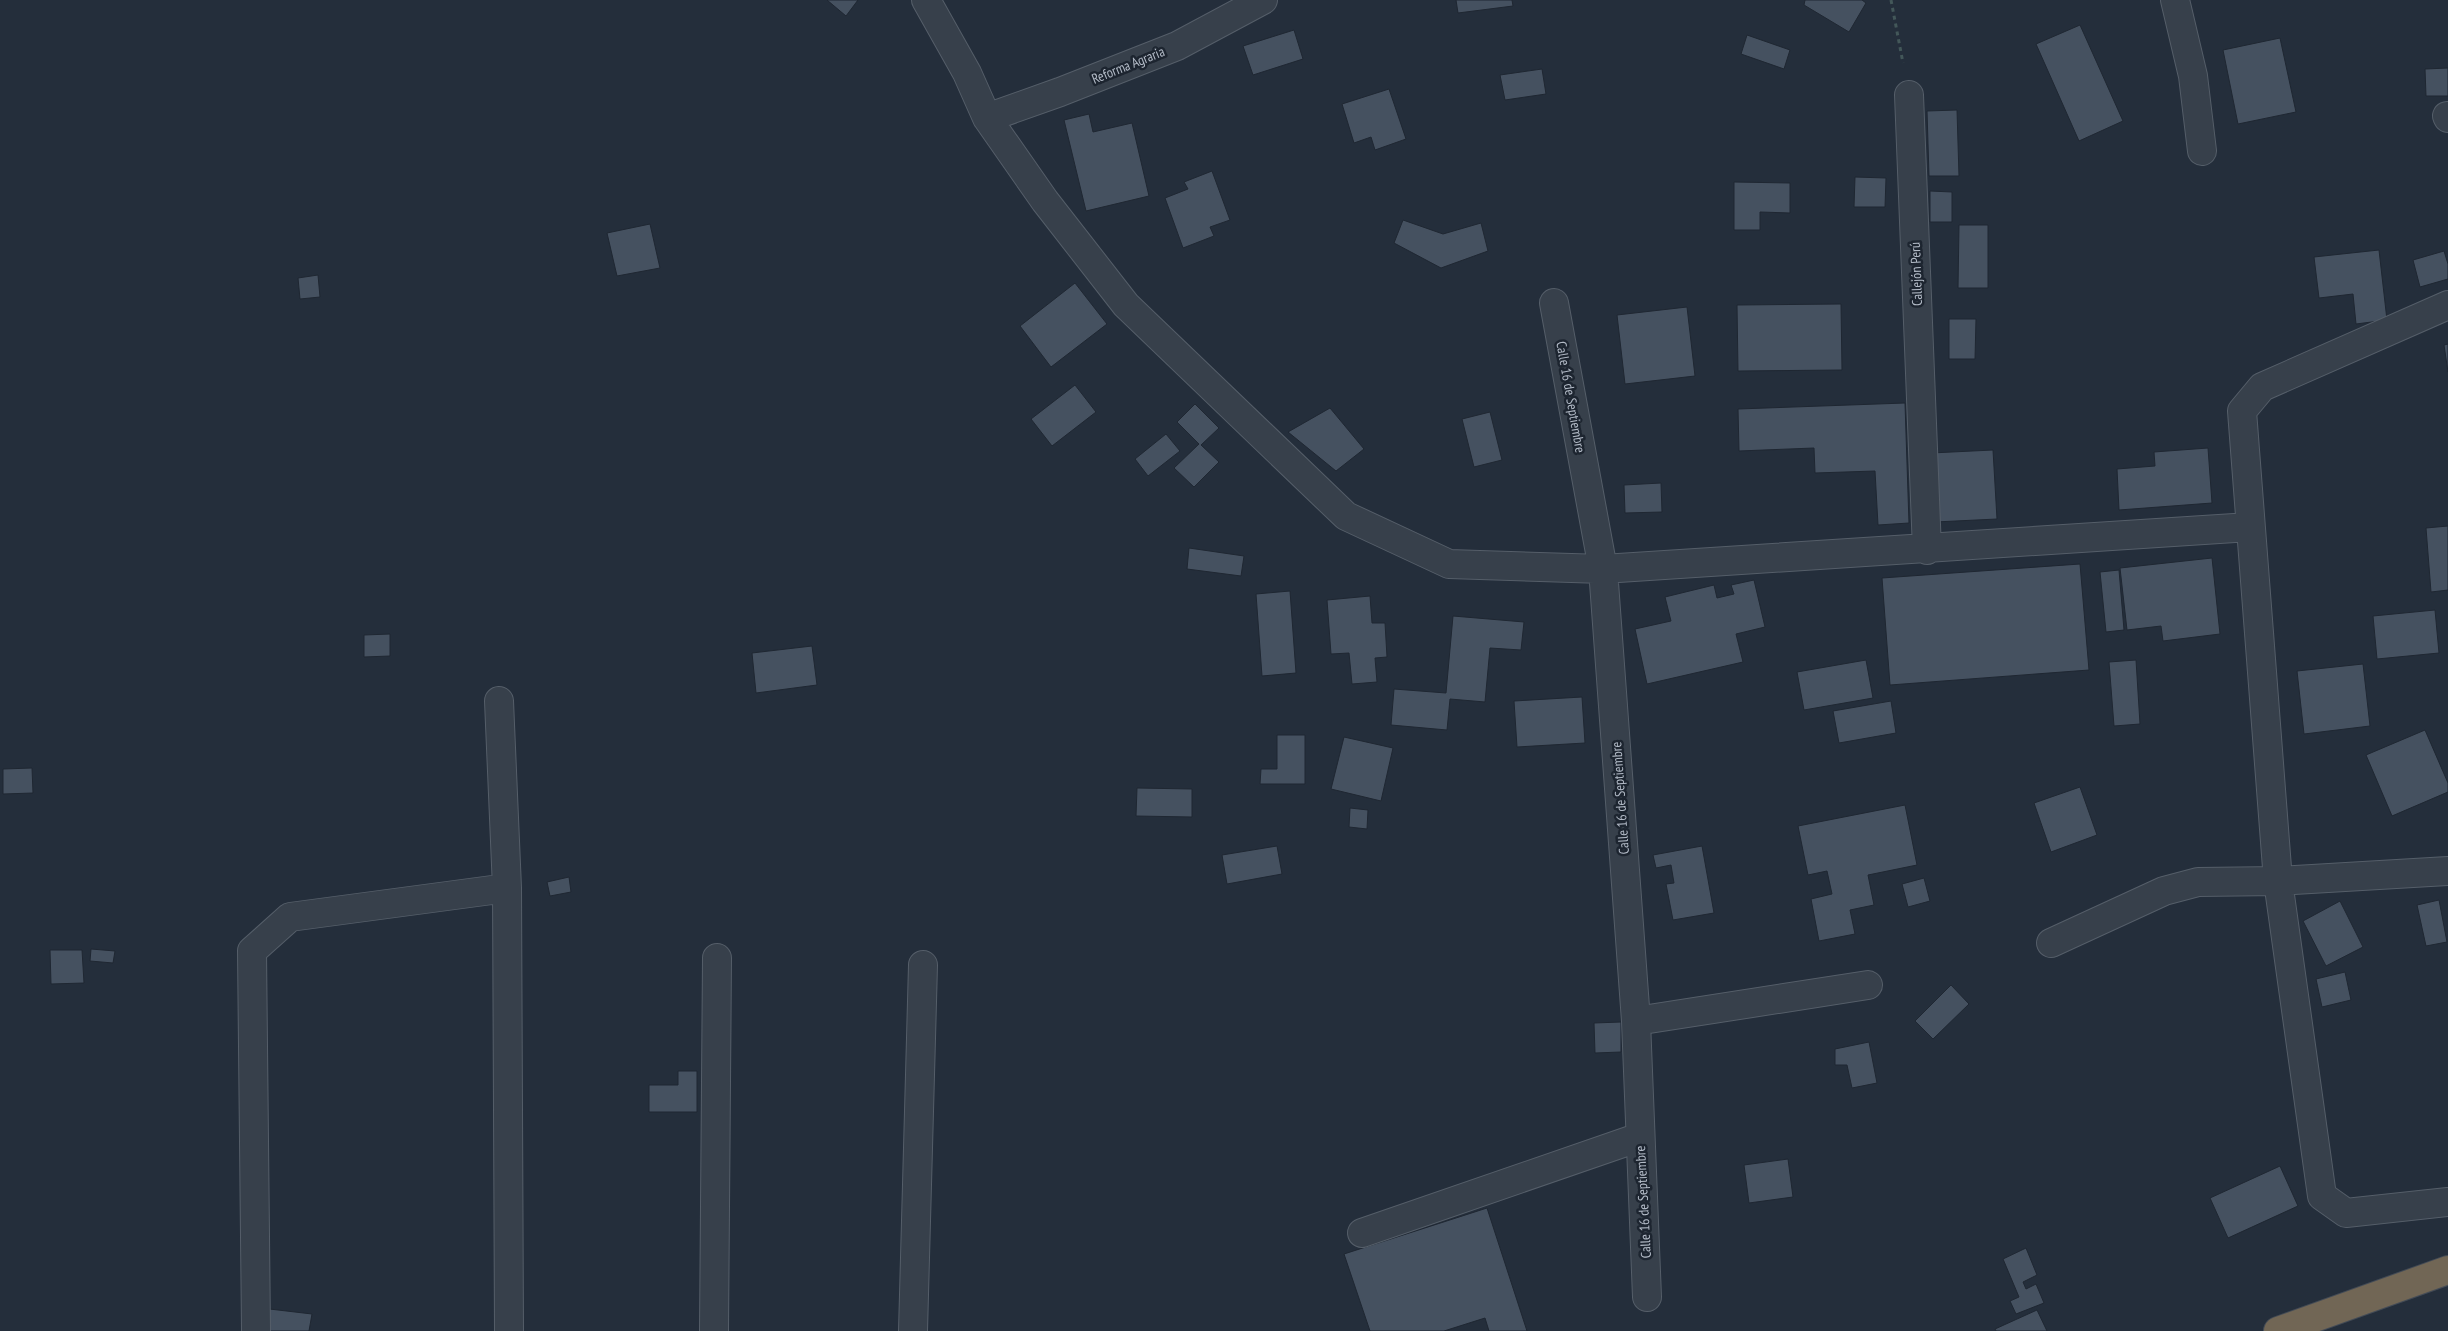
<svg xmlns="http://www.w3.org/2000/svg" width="2448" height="1331" viewBox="0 0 2448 1331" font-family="'PT Sans Narrow',sans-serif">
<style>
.building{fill:#455160;stroke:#1f2732}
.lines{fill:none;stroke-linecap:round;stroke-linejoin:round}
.minor-casing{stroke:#555e69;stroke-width:30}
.highway-casing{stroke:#434b56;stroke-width:30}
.path{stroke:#435759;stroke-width:3;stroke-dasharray:4 4;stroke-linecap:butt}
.minor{stroke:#37404b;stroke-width:28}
.highway{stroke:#716655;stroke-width:28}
.labels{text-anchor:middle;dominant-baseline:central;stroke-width:5;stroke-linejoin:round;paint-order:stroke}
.street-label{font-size:14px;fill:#b3bbc7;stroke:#1d2530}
</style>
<rect width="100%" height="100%" fill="#242e3b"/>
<!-- building -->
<path class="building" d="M827,0H858L846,16Z
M1456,0H1512L1513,6L1458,13Z
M1805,0H1862L1866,3L1849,32L1804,5Z
M2080,25L2123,121L2079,141L2036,44Z
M1294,30L1303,59L1253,75L1243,46Z
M1747,35L1790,50L1784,69L1741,54Z
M2280,38L2296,112L2238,124L2223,50Z
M2448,68V96H2426L2425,69Z
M1542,69L1546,94L1505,100L1500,75Z
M1389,89L1406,139L1375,150L1371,137L1354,143L1342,104Z
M1957,110L1959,176H1929L1927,111Z
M1089,114L1093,132L1132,123L1149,196L1086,211L1064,120Z
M1212,171L1230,220L1210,227L1214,236L1183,248L1165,198L1188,189L1184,182Z
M1855,177L1886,178L1885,207H1854Z
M1734,182L1790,183V213L1760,212V230H1734Z
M1930,191L1952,192V222H1930Z
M1403,220L1443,234L1481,223L1488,251L1441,268L1394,243Z
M650,224L660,268L617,276L607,233Z
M1959,225H1988V288H1958Z
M2379,250L2387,320L2356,324L2353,294L2319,298L2314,257Z
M2444,251L2448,264V279L2420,287L2413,260Z
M318,275L320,297L300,299L298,278Z
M1075,283L1107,324L1051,367L1020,326Z
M1841,304L1842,370L1738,371L1737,305Z
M1687,307L1695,376L1625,384L1617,315Z
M1949,319H1976L1975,359H1949Z
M2448,344V372L2444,345Z
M1075,385L1096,412L1052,446L1031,419Z
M1905,403L1909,523L1878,525L1875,471L1815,473L1814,448L1739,451L1738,409Z
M1195,404L1219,428L1201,445L1219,462L1194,487L1174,468L1199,444L1177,422Z
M1330,408L1364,449L1336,471L1288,432Z
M1490,412L1502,460L1474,467L1462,419Z
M1166,434L1180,451L1148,476L1135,459Z
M2208,448L2212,503L2119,510L2117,469L2155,466L2154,452Z
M1993,450L1997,519L1935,522L1931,453Z
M1661,483L1662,512L1625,513L1624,485Z
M2448,526V590L2431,592L2426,528Z
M1189,548L1244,556L1241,576L1187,569Z
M2212,558L2220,634L2163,641L2161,626L2127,630L2120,568Z
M2080,564L2089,670L1890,685L1882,578Z
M2119,570L2124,630L2106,632L2100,572Z
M1754,580L1765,627L1736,634L1743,662L1647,684L1635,629L1671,621L1665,597L1714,585L1717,598L1734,594L1731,585Z
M1290,591L1296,673L1262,676L1256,594Z
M1370,596L1372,623H1385L1387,657L1375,658L1377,682L1352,684L1349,653L1331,654L1327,600Z
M2435,610L2439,653L2377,659L2373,616Z
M1453,616L1524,622L1521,650L1490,648L1485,702L1450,699L1447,730L1391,725L1394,689L1446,693Z
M390,634V656L364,657V635Z
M812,646L817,685L756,693L752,653Z
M1866,660L1873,698L1804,710L1797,672Z
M2136,660L2140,724L2114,726L2109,662Z
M2363,664L2370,726L2304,734L2297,671Z
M1582,697L1585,743L1517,747L1514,701Z
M1891,701L1896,733L1839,743L1833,711Z
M2425,730L2448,783V792L2392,816L2366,755Z
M1277,735H1305V784H1260L1261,769H1277Z
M1344,737L1393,748L1381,801L1331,789Z
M32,768L33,793L3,794V769Z
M2080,787L2097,835L2051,852L2034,803Z
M1137,788L1192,789V817L1136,816Z
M1905,805L1917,865L1868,875L1874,905L1850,910L1855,934L1819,941L1811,899L1832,894L1827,871L1808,875L1798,826Z
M1350,808L1368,810L1367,829L1349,827Z
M1277,846L1282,874L1227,884L1222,855Z
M1702,846L1714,913L1673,920L1666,884L1674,883L1671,865L1656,868L1653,855Z
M569,877L571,892L550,896L547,882Z
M1924,878L1930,901L1908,907L1902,884Z
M2439,900L2447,942L2426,946L2417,905Z
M2340,901L2363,947L2326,966L2303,921Z
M91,949L115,951L113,963L90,961Z
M50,950H82L84,983L51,984Z
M2345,972L2351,1000L2322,1007L2316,979Z
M1951,985L1969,1004L1933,1039L1915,1021Z
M1621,1022V1052L1595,1053L1594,1023Z
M1869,1042L1877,1083L1852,1088L1847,1065H1835V1049Z
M678,1071H697V1112H649V1085H678Z
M1788,1159L1793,1197L1749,1203L1744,1165Z
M2280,1166L2298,1206L2228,1238L2210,1198Z
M1487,1208L1527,1331H1489L1485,1318L1444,1331H1370L1344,1254Z
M2026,1248L2037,1275L2023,1282L2026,1289L2036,1284L2044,1303L2016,1314L2010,1301L2019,1297L2003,1259Z
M261,1308L312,1314L309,1331H258Z
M2037,1310L2047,1331H1996L1995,1329Z"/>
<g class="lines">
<!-- minor casing -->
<g class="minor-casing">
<path id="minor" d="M926,0L967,73L987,118L1045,201L1126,305L1346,516L1449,564L1603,569L2250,527
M2175,0L2193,76L2202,151
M1909,95L1927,550
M2447,116L2448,118
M987,118L1060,92L1177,46L1263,0
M1554,303L1603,569L1636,1021L1647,1297
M2448,305L2262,387L2242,411L2278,881L2322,1196L2346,1213L2448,1202
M499,701L507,888L509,1331
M2051,943L2164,891L2198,882L2278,881L2448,871
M1636,1021L1868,985
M1362,1233L1640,1137
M256,1331L252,951L290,917L507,888
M714,1331L717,958
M913,1331L923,965"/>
</g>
<!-- highway casing -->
<g class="highway-casing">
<path id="highway" d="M2278,1331L2448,1270"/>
</g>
<!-- path -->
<path class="path" d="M1891,0L1903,63"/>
<!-- minor -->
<use href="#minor" class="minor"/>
<!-- highway -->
<use href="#highway" class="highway"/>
</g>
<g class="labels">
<!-- street labels -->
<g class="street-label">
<text transform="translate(1128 65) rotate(-22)">Reforma Agraria</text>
<text transform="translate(1916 274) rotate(-92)">Callejón Perú</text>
<text transform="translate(1571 397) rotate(80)">Calle 16 de Septiembre</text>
<text transform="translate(1620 798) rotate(-94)">Calle 16 de Septiembre</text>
<text transform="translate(1643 1202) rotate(-93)">Calle 16 de Septiembre</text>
</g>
</g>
</svg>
